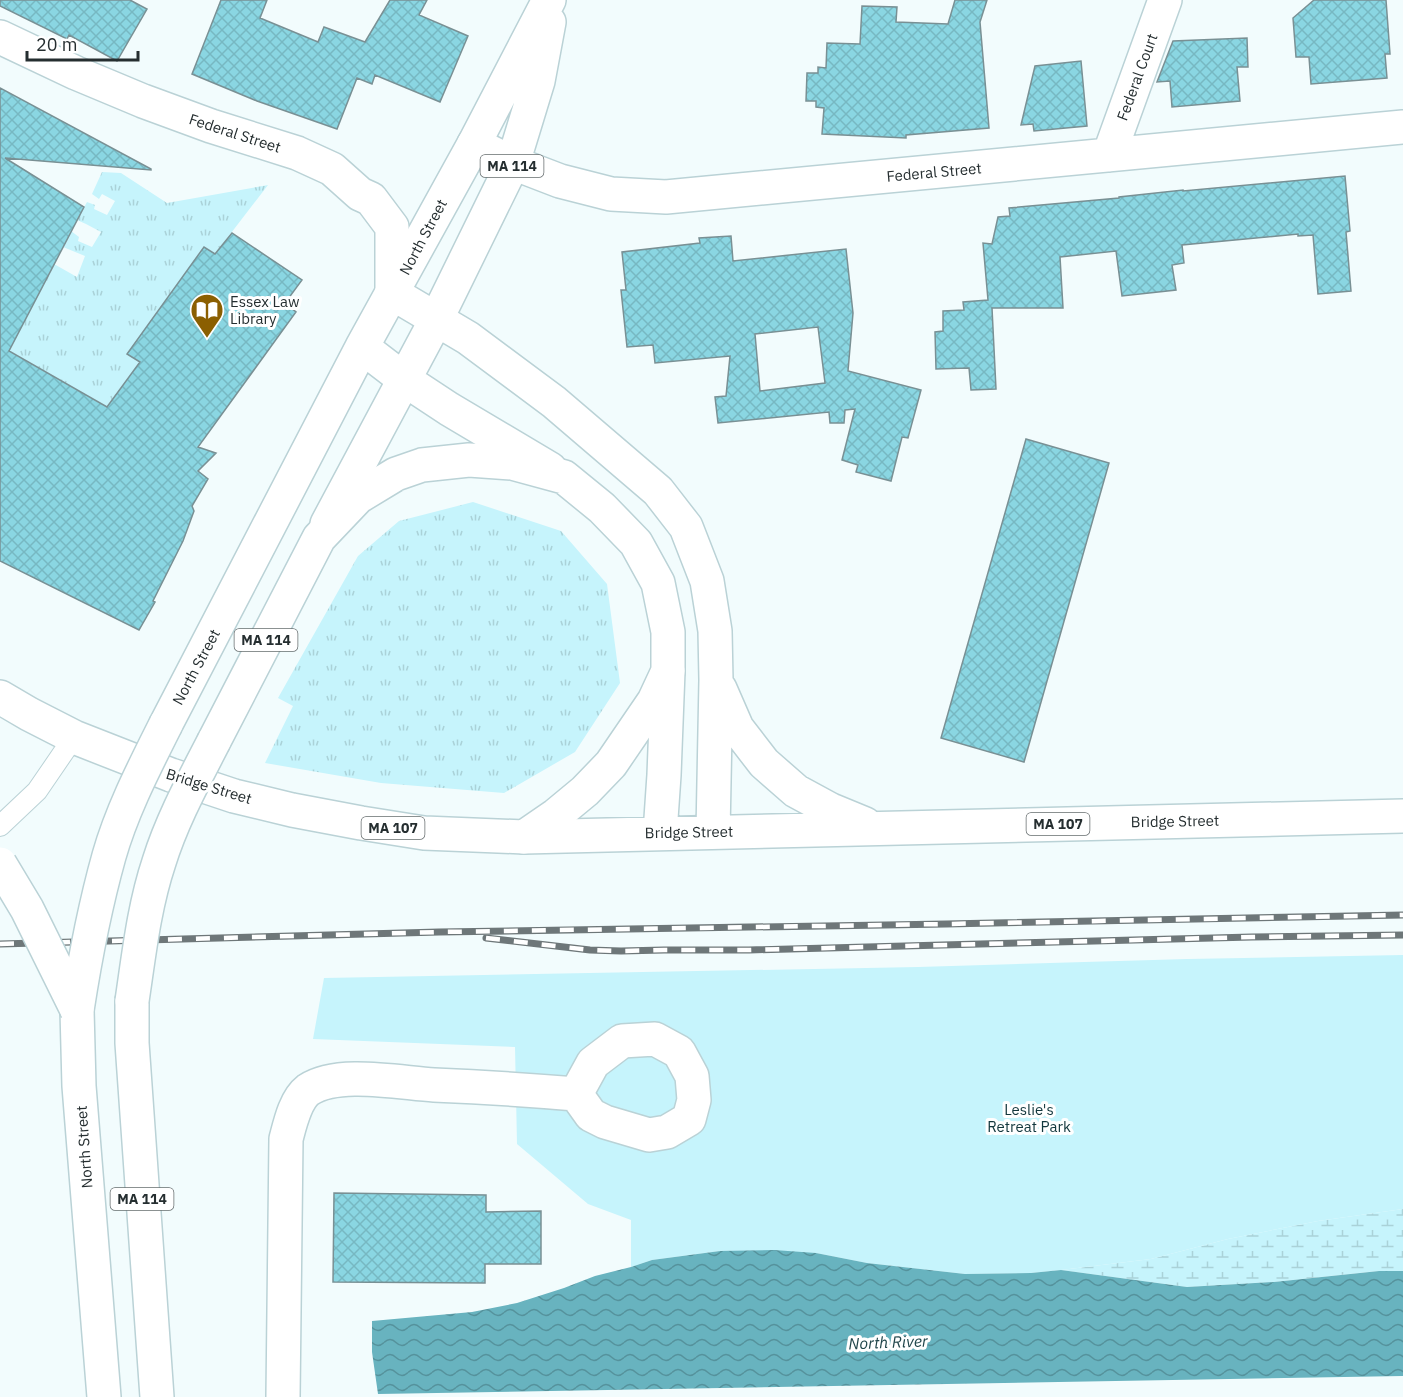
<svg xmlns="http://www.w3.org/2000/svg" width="1403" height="1397" viewBox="0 0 1403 1397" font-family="'IBM Plex Sans',sans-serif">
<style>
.grass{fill:url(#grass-tufts)}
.wetland{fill:url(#wetland-marsh)}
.green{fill:#c6f4fc}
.water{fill:url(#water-waves)}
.building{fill:url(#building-cross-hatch);stroke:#799094;stroke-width:1.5;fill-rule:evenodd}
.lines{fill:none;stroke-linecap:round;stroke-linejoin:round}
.lane-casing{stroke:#bad2d6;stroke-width:22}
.street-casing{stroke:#bad2d6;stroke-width:36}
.secondary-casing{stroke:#bad2d6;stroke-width:36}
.primary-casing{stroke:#bad2d6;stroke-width:36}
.highway-casing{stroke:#bad2d6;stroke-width:36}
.lane{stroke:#fff;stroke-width:20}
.street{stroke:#fff;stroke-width:33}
.secondary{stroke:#fff;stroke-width:33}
.primary{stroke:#fff;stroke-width:33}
.highway{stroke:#fff;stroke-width:33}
.rail-casing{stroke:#6e7779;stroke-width:7}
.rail{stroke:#fff;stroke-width:4.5;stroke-dasharray:14;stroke-linecap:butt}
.primary-bridge-casing{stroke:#bad2d6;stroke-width:36;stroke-linecap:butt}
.highway-bridge-casing{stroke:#bad2d6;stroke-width:36;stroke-linecap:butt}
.primary-bridge{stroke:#fff;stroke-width:33}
.highway-bridge{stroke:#fff;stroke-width:33}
.labels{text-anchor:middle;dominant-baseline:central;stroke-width:6;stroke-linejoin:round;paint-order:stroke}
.shield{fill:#fff;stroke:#666d6e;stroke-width:1.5}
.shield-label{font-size:14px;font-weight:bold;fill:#252e30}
.street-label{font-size:15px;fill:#252e30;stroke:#fff}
.poi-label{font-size:15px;fill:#252e30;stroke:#fff;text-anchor:start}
.park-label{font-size:15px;fill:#12373d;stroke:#fff}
.water-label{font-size:16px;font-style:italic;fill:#20454a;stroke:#fff}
</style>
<defs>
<pattern id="grass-tufts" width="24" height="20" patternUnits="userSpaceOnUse" patternTransform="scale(1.5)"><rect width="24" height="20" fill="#c6f4fc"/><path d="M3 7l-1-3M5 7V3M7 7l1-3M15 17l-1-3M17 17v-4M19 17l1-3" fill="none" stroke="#aad2d8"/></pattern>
<pattern id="wetland-marsh" width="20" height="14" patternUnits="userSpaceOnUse" patternTransform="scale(1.5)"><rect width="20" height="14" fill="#c6f4fc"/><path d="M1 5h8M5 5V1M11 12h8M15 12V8" fill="none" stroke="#aad2d8"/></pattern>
<pattern id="water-waves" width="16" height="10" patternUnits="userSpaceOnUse" patternTransform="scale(1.5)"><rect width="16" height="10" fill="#68b3bf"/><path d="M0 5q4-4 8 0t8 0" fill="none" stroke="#55929c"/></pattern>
<pattern id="building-cross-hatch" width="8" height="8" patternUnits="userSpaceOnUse" patternTransform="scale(1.5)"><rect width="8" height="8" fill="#8ad6e2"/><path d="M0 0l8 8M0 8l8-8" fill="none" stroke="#77b8c2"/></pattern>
</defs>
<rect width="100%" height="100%" fill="#f2fcfd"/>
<!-- grass -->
<path class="grass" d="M102,172L121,173L167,203L268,185L215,254L128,354L140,362L107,407L4,348L54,264L77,277L85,256L63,247L71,231L79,237L78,241L92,247L101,232L86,224L77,220L87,202L95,205L94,209L107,215L115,201L102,194L99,199L92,194Z
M473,502L561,531L607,584L620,683L575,752L504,793L381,783L265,763L293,706L278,698L358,556L399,521Z"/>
<!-- wetland -->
<path class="wetland" d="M1403,1209V1271H1378L1274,1282L1187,1287L1061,1270L1151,1259L1228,1239L1318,1221Z"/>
<!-- green -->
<path class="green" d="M1403,955V1209L1318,1221L1228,1239L1151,1259L1061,1270L1031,1273L965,1274L867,1263L816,1253L720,1251L652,1260L631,1267V1220L588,1204L517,1144L515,1047L313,1039L324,978L918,967L1187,959Z"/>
<!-- water -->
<path class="water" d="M774,1250L816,1253L867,1263L965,1274L1031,1273L1061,1270L1187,1287L1274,1282L1379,1271H1403V1376L378,1394L372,1352V1321L472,1312L517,1303L564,1288L595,1276L631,1267L652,1260L720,1251Z"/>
<!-- building -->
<path class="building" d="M0,0H130L147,9L117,61L69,35L67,39L0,6Z
M221,0H267L260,18L318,42L324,27L365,42L390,0H427L419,15L468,36L440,102L375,75L372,84L357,78L337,129L257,101L192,74Z
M955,0H987L980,22L989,128L906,135V138L822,134L824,108L816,107V101H806L807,73H818V67L826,68L827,43L860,44L862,6L897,7L896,22L948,24Z
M1314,0H1386L1390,54H1385L1387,78L1311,84L1309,57H1296L1293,18Z
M1247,38L1248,67H1237L1240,101L1172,107L1170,81L1157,82L1173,41Z
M1081,61L1087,126L1034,131L1033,124L1021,125L1035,66Z
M0,88L151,169V170L5,158L84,207L9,351L107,407L140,362L127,354L204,247L215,254L232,233L302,280L285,303L296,312L198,447L216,453L198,471L208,479L192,506L194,511L183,541L153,601L155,602L139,630L0,561Z
M1345,176L1350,231L1346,232L1351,291L1318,294L1313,235L1298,236V234L1182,245L1184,263L1172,265L1176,290L1122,296L1116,251L1060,257L1063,308H992L996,389L971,390L969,368L936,369L935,332L943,331V311L964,310L963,302L988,300L983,243L992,244L998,217L1010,216L1009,208L1119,198V197L1183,190V191Z
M731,236L733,261L846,249L853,313L848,371L921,390L908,438L902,437L891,481L856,472L858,465L842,460L855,409L845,410L844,423H830L829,412L718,423L715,397L726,396L730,356L655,363L653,345L627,347L621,290H626L622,252L700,243L699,238ZM818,327L825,383L760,391L755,334Z
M1026,439L1109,463L1024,762L941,738Z
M334,1193L486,1195V1212L541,1211V1264H485V1283L333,1282Z"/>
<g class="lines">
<!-- lane casing -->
<g class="lane-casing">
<path id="lane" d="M0,826L37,791L74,737"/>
</g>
<!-- street casing -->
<g class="street-casing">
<path id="street" d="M474,144L513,163L560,181L611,194L666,197L1403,127
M1109,155L1165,0
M283,1397L286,1139C290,1124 295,1100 308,1090C338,1070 400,1083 434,1085C482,1087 529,1090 576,1094L591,1115L605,1122L649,1135L667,1132L689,1119L694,1100L692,1076L679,1052L655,1039L622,1041L593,1063L576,1094"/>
</g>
<!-- secondary casing -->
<g class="secondary-casing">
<path id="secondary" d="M0,37L76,73L143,101L211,126L297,153L332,169L360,194L371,199L392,227V293"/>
</g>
<!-- primary casing -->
<g class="primary-casing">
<path id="primary" d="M392,293L468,338L554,402L658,491L686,527L707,581L715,631L716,680L713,832
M362,347L405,380L449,409L550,469
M327,524L436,320L513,163L538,81L549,22
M720,689L737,728L764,763L796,791L831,810L865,824
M166,724L362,347L474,144L549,0
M660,833L664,775L668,671
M524,837L1403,816"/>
</g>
<!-- highway casing -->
<g class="highway-casing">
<path id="highway" d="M0,697L29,714L74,737L171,775L234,796L292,810L361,823L424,833L524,837L556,815L585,791L611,764L654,701L668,671V632L658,583L636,543L602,508L564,477L512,463L469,460L422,465L396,474L358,497L319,538L214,741
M132,1001V1043L157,1397
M77,1010L79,1086L104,1397"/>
</g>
<!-- lane -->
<use href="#lane" class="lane"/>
<!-- street -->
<use href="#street" class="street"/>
<!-- secondary -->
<use href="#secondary" class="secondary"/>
<!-- primary -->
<use href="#primary" class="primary"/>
<!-- highway -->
<use href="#highway" class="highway"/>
<!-- rail casing -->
<g class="rail-casing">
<path id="rail" d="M486,938L590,950L621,951L664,950H749L1252,937L1403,935
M0,944L439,932L946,924L1403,915"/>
</g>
<!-- rail -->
<use href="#rail" class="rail"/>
<!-- primary-bridge casing -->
<g class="primary-bridge-casing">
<path id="primary-bridge" d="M77,1010C85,958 95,906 109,856C122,810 145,766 166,724"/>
</g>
<!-- highway-bridge casing -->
<g class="highway-bridge-casing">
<path id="highway-bridge" d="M0,864L27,909L77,1010
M132,1001C139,954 144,907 159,862C172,820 194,780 214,741"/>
</g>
<!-- primary-bridge -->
<use href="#primary-bridge" class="primary-bridge"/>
<!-- highway-bridge -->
<use href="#highway-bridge" class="highway-bridge"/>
</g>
<!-- icons -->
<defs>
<g id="library-pin" transform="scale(1.725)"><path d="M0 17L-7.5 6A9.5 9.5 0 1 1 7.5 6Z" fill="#8b5f01" stroke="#fff"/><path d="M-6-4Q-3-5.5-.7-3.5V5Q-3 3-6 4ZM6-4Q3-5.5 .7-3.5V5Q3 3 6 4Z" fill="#fff"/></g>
</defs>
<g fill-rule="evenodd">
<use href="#library-pin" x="207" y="310"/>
</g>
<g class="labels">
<!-- shield labels -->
<g class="shield">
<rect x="480.5" y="155" width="63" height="22" rx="4.5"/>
<rect x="234.5" y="629" width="63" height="22" rx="4.5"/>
<rect x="1026.5" y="813" width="63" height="22" rx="4.5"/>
<rect x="361.5" y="817" width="63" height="22" rx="4.5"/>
<rect x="110.5" y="1188" width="63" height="22" rx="4.5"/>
</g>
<g class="shield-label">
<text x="512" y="166">MA 114</text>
<text x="266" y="640">MA 114</text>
<text x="1058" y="824">MA 107</text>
<text x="393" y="828">MA 107</text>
<text x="142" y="1199">MA 114</text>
</g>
<!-- street labels -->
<g class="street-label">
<text transform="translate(1137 77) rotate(-70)">Federal Court</text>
<text transform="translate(235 133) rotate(18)">Federal Street</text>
<text transform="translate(934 172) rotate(-5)">Federal Street</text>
<text transform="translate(423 237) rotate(-62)">North Street</text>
<text transform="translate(196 667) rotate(-62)">North Street</text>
<text transform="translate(209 786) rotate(17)">Bridge Street</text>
<text transform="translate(1175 821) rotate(-1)">Bridge Street</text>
<text transform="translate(689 832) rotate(-1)">Bridge Street</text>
<text transform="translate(84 1147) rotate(-94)">North Street</text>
</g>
<!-- poi labels -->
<g class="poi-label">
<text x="230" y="301">Essex Law<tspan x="230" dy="17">Library</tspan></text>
</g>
<!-- park labels -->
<g class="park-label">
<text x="1029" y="1109">Leslie's<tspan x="1029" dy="17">Retreat Park</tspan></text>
</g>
<!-- water labels -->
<g class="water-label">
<text transform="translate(888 1342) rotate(-2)">North River</text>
</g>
</g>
<!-- scale -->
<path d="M27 51v9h111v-9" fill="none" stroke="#252e30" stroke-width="3"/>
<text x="36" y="51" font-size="18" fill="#252e30" stroke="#ffffff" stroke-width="4.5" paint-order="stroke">20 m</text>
</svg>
